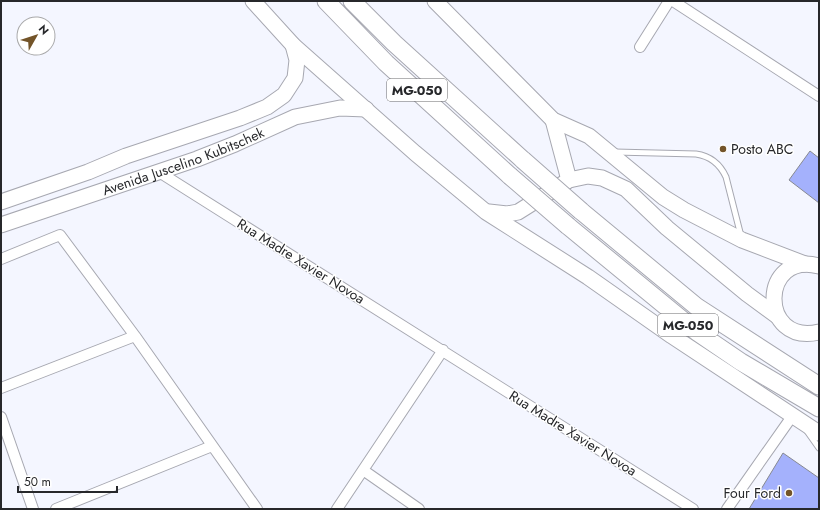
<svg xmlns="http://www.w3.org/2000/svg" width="820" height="510" viewBox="0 0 820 510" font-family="Jost,sans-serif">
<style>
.building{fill:#a4b1fc;stroke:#878991}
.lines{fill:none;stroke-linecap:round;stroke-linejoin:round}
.service-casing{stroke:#a7a8b1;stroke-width:7}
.minor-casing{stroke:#a7a8b1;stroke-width:12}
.secondary-casing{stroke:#a7a8b1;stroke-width:17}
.trunk-casing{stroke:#a7a8b1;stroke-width:19}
.service{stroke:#fff;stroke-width:5}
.minor{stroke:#fff;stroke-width:10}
.secondary{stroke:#fff;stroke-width:15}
.trunk{stroke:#fff;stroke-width:17}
.trunk-bridge-casing{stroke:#a7a8b1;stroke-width:19;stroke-linecap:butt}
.trunk-bridge{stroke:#fff;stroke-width:17}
.poi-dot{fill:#735429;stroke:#fff;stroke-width:1.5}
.labels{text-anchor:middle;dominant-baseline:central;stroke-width:3;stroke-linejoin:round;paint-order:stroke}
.shield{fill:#fff;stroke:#68686b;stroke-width:1}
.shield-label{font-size:13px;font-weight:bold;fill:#27282b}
.poi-label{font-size:14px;fill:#27282b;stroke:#fff;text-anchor:start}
.street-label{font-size:14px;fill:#27282b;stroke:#fff}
</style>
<rect width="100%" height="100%" fill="#f4f6ff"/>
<!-- building -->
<path class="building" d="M810,151L819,158V203L789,180Z
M783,453L819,478V509H749Z"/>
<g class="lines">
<!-- service casing -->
<g class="service-casing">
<path id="service" d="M615,152L696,154C710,156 720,164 726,177L741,236
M807,431L819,448"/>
</g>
<!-- minor casing -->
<g class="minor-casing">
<path id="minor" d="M673,1L819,96
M640,47L669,1
M159,172L693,509
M1,259L60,235L135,336L257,509
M1,388L135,336
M1,417L33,509
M363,470L419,509
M56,509L212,446
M337,509L443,350
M727,509L793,415"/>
</g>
<!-- secondary casing -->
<g class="secondary-casing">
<g id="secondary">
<path d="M253,1L293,45L415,153L486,212L588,277L672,336L819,433"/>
<path d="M435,1L553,120L589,136L663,197L684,210L742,240L805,264"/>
<path d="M553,120L569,180"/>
<path d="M1,202L88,172L126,156L240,118L267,107L284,95L295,78L297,60L293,45"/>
<path d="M489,212L507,214L518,212L569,180L588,176L602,178L626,189L667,228L747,294L777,316"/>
<path id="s1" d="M1,225L197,159L235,144L295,117L340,108L366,109"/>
<path d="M819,266C760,250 758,346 819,332"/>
</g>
</g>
<!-- trunk casing -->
<g class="trunk-casing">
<path id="trunk" d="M326,1L386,63L510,176
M352,1L394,43L523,160
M581,211L697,307L819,386
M568,226L697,332L741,362L819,408"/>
</g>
<!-- service -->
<use href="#service" class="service"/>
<!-- minor -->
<use href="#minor" class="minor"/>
<!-- secondary -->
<use href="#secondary" class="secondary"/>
<!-- trunk -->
<use href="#trunk" class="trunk"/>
<!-- trunk-bridge casing -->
<g class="trunk-bridge-casing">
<path id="trunk-bridge" d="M523,160L581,211
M510,176L568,226"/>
</g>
<!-- trunk-bridge -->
<use href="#trunk-bridge" class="trunk-bridge"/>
</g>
<!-- markers -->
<g class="poi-dot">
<circle cx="723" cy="149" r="4"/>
<circle cx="789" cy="493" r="4"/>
</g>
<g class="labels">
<!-- shield labels -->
<g class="shield">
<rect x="387" y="79" width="60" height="22" rx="3"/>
<rect x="658" y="314" width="60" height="22" rx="3"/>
</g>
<g class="shield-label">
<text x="417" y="90">MG-050</text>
<text x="688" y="325">MG-050</text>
</g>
<!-- poi labels -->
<g class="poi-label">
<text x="731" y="149">Posto ABC</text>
<text x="781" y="493" text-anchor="end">Four Ford</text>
</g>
<!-- street labels -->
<g class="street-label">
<text stroke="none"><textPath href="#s1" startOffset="193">Avenida Juscelino Kubitschek</textPath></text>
<text transform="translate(301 261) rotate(32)">Rua Madre Xavier Novoa</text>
<text transform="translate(573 433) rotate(32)">Rua Madre Xavier Novoa</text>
</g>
</g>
<!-- border -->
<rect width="820" height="510" fill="none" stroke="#27282b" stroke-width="4"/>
<!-- north arrow -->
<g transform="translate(36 36) rotate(51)"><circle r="19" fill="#ffffff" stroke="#a9a9aa"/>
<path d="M0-3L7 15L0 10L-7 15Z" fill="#735429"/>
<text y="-6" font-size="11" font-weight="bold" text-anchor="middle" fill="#27282b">N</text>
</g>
<!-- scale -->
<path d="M18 486v6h99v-6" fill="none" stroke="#27282b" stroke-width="2"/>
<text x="24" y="486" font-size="12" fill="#27282b" stroke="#ffffff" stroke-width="3" paint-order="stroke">50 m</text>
</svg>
